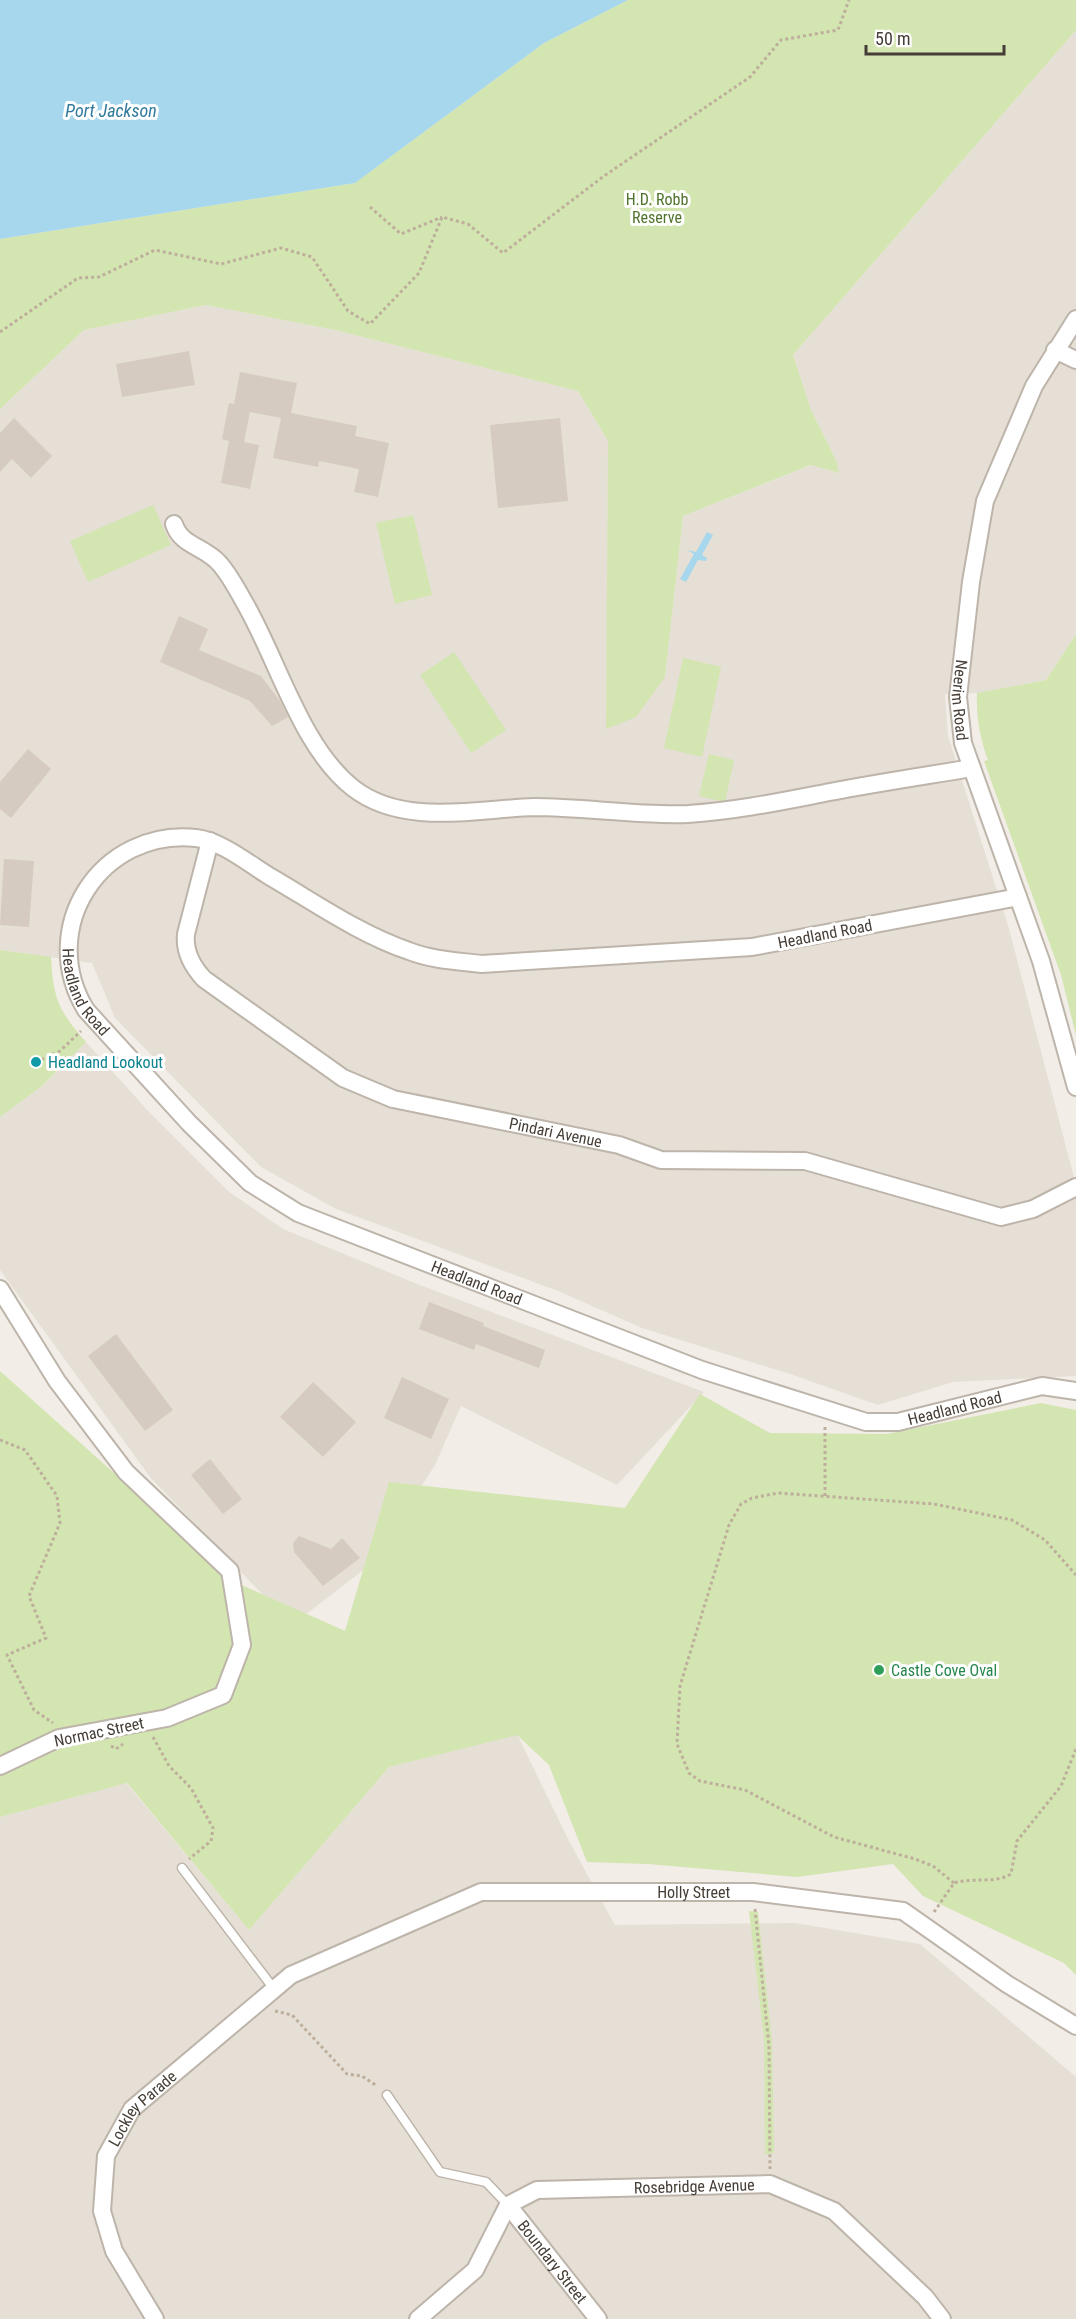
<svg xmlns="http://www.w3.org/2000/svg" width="1076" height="2319" viewBox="0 0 1076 2319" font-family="'Roboto Condensed',sans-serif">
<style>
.residential{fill:#e6dfd5}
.green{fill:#d3e5b1}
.water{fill:#a6d7ec}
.building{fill:#d6cbc0}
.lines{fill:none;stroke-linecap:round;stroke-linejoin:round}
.service-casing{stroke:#bdb4aa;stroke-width:11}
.minor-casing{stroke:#bdb4aa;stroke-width:20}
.path{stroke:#beae9c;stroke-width:3;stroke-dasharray:3 3;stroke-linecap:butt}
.service{stroke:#fff;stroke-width:8}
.minor{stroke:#fff;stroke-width:16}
.culture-dot{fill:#0f9aa8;stroke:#fff;stroke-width:2}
.leisure-dot{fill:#2e9e5b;stroke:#fff;stroke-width:2}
.labels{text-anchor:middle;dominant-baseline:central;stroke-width:6;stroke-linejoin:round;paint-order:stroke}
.park-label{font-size:16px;fill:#4f732d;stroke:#fff}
.street-label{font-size:16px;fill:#453d36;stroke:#fff}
.culture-label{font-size:16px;fill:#0d838f;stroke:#fff;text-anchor:start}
.leisure-label{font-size:16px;fill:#27864d;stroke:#fff;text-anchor:start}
.water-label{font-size:18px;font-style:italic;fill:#317a9c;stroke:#fff}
</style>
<rect width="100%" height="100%" fill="#f2ede7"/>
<!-- residential -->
<path class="residential" d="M1076,30V634L1046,680L977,693L945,694L948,736L1008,925L1076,1185V1376L953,1382L878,1405L793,1375L642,1328L558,1291L336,1209L261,1167L115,1018L92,963L0,950V409L84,330L206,305L335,330L578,391L608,441L607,729L665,677L683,516L812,465L838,473L836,460L811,410L793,355Z
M86,1042L150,1113L228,1191L283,1229L420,1285L704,1392L617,1485L461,1406L435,1465L371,1564L292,1625L150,1477L0,1270V1117L42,1086Z
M517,1734L569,1841L615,1925L795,1923L920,1944L1076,2077V2319H0V1817L126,1783L249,1930L389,1767Z"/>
<!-- green -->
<path class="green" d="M628,0H1076V30L793,355L811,410L836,460L839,473L811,465L683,516L665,677L636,717L606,729L608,441L578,391L335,330L206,305L84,330L0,409V239L355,183L544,43Z
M153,505L171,545L88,582L70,541Z
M413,515L432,595L395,604L376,523Z
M1076,634V1035L1061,975L984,761L988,760C980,738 976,716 977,693L1046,680Z
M454,652L506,730L471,753L420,675Z
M683,658L721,667L702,757L664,748Z
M709,754L734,760L725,802L699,796Z
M0,950L51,957C53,999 59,1011 86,1042L42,1086L0,1117Z
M0,1371L237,1583L345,1631L389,1482L625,1508L700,1394L770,1433L887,1434L1041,1403L1076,1410V1975L1064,1963L923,1896L893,1864L797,1877L648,1864L587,1862L549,1765L517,1735L389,1767L249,1930L127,1783L0,1817Z
M749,1911L758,1912L772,2040L774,2153L765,2154L764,2039Z"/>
<!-- water -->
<path class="water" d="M0,0H628L544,43L355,183L0,239Z
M707,532L713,535L702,555L707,558L706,561L698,560L686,582L680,579L694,554L687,550L696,552Z"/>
<!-- building -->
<path class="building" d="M189,351L195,385L122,397L116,364Z
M240,372L297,383L291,413L357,426L355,436L389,443L378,497L354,492L359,469L319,461L318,467L273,458L281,418L250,412L244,442L259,445L250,489L221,483L229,441L222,439L229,403L234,404Z
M14,418L52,456L31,478L12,459L0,472V433Z
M560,418L568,501L498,508L490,425Z
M179,616L208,629L199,650L261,676L280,701L288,717L272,726L250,701L160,662Z
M28,749L51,769L11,818L0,809V782Z
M4,859L34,861L29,927L0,925Z
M429,1302L484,1323L483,1326L545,1350L539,1368L476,1344L474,1350L419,1329Z
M116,1334L173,1410L145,1431L88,1356Z
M402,1377L449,1399L431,1439L384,1418Z
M313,1382L356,1422L323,1457L280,1417Z
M210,1459L242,1499L223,1514L191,1475Z
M299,1536L331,1549L342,1538L360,1558L323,1586L294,1552L293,1543Z"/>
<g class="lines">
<!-- service casing -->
<g class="service-casing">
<path id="service" d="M182,1868L274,1989
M387,2095L440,2172L486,2182L508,2205"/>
</g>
<!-- minor casing -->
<g class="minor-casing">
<g id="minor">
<path id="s1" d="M1076,319L1034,386L985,501L971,582L958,697L963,743L1041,961L1076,1087"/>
<path d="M1055,350L1076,360"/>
<path d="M174,524C181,546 204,546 219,563C230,575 239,593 247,607C279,664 302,748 353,788C403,827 476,809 534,807C585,807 637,816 688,814C736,811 783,801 830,792C877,783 924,776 972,768"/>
<path id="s2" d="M210,841L186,934C184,952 192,966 204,979L343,1078L393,1099L619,1145L661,1160L805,1161L1001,1217L1033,1209L1076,1187"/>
<path id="s3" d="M1018,897L752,947L481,964C457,961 432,960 409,951C359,934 314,902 269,876C248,863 221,841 196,838C101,828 36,928 86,1010L189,1123L250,1183L298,1213L702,1370L866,1422H898L1042,1386L1076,1391"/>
<path d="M0,1289L57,1381L126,1472L230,1571L242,1645L223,1695L167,1718L59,1738L0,1766"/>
<path id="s4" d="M508,2205L537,2190L770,2184L834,2211L925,2297L942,2319"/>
<path id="s5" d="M508,2205L598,2319"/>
<path id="s6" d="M155,2319L114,2251L102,2211L106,2156L132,2109L291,1975L481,1892H753L903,1911L1007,1984L1076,2026"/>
<path d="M418,2319L475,2270L508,2205"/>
</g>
</g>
<!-- path -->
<path class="path" d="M370,207L401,234L442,217
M0,332L78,278L99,277L155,250L221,264L281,248L312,257L348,311L370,324L419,273L442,217L468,224L503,253L604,176L750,77L781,40L838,30L849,0
M36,1062L60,1051L81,1031
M825,1427V1497
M0,1440L25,1450L57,1496L60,1523L29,1596L46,1638L7,1655L34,1710L53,1723
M153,1737L169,1766L191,1788L213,1828L211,1841L189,1859
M111,1746L116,1749L123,1744
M954,1883L933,1866L915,1859L834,1837L745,1790L700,1781L689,1773L677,1744L680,1686L729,1525L741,1504L752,1498L778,1493L934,1504L1012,1520L1045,1540L1076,1575
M755,1909L769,2046L770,2169
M934,1912L954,1883C974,1877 994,1884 1011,1874L1017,1841L1061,1786L1076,1749
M275,2011L292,2015L347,2074L362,2076L377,2086"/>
<!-- service -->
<use href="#service" class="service"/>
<!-- minor -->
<use href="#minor" class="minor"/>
</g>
<!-- markers -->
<circle class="culture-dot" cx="36" cy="1062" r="6"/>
<circle class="leisure-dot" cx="879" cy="1670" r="6"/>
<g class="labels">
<!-- park labels -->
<g class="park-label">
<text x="657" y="199">H.D. Robb<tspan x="657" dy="18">Reserve</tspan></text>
</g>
<!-- street labels -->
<g class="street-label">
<text stroke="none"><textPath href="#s1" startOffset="405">Neerim Road</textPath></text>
<text transform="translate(825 934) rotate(-11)">Headland Road</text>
<text stroke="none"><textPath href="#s3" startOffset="1095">Headland Road</textPath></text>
<text stroke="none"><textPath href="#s2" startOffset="537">Pindari Avenue</textPath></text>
<text stroke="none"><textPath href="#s3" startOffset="1599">Headland Road</textPath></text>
<text stroke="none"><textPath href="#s3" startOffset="2103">Headland Road</textPath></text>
<text transform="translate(99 1732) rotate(-12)">Normac Street</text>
<text stroke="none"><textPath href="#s6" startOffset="858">Holly Street</textPath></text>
<text stroke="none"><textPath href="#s6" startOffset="237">Lockley Parade</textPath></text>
<text stroke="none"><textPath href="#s4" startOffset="190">Rosebridge Avenue</textPath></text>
<text stroke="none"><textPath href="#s5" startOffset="72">Boundary Street</textPath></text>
</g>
<!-- culture labels -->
<g class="culture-label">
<text x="48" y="1062">Headland Lookout</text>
</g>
<!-- leisure labels -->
<g class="leisure-label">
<text x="891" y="1670">Castle Cove Oval</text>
</g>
<!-- water labels -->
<g class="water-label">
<text x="111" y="110">Port Jackson</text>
</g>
</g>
<!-- scale -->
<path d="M866 45v9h138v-9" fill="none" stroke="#453d36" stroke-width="3"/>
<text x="875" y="45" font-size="18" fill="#453d36" stroke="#ffffff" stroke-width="4.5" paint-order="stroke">50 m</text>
</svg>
